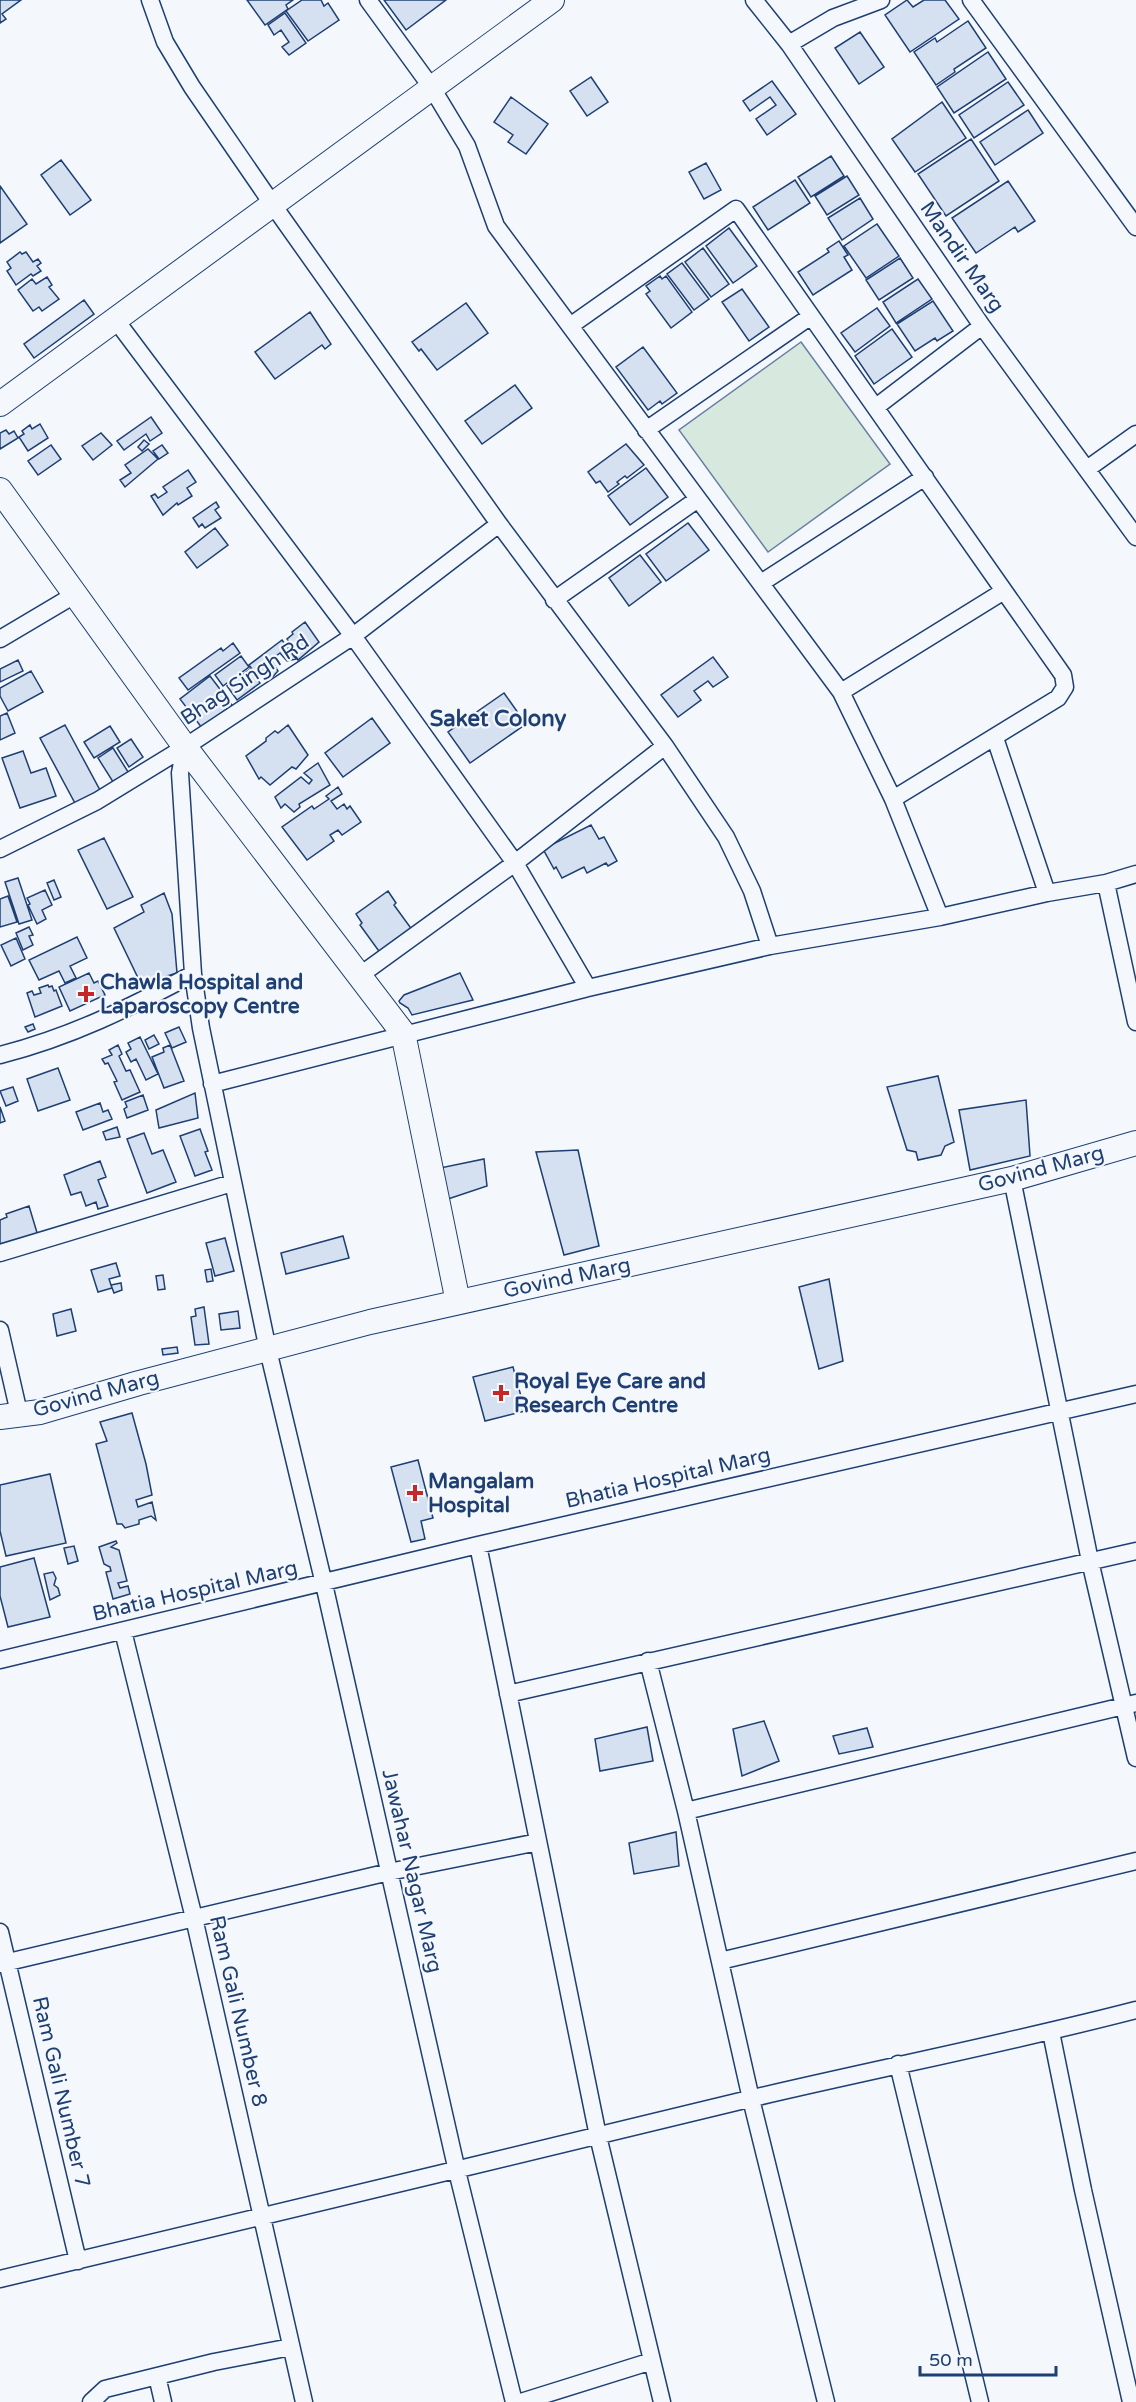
<svg xmlns="http://www.w3.org/2000/svg" width="1136" height="2402" viewBox="0 0 1136 2402" font-family="'Varela Round',sans-serif">
<style>
.green{fill:#d7e8df;stroke:#687fa3;stroke-width:1.5}
.building{fill:#d5e0f0;stroke:#1d3f73;stroke-width:1.5}
.lines{fill:none;stroke-linecap:round;stroke-linejoin:round}
.street-casing{stroke:#1d3f73;stroke-width:19}
.secondary-casing{stroke:#1d3f73;stroke-width:26}
.street{stroke:#f4f7fb;stroke-width:16}
.secondary{stroke:#f4f7fb;stroke-width:24}
.poi-dot{fill:#c62828;stroke:#f4f7fb;stroke-width:2}
.labels{text-anchor:middle;dominant-baseline:central;stroke-width:4.5;stroke-linejoin:round;paint-order:stroke}
.street-label{font-size:21px;fill:#1d3f73;stroke:#f4f7fb}
.poi-label{font-size:21px;font-weight:bold;fill:#1d3f73;stroke:#f4f7fb;text-anchor:start}
.neighbourhood-label{font-size:22px;font-weight:bold;fill:#1d3f73;stroke:#f4f7fb}
</style>
<rect width="100%" height="100%" fill="#f4f7fb"/>
<!-- green -->
<path class="green" d="M801,342L890,464L768,552L679,430Z"/>
<!-- building -->
<path class="building" d="M0,0H21L2,14L6,19L0,23Z
M247,0H293L286,5L288,9L265,25Z
M302,0H321L324,6L328,3L339,20L308,41L286,11Z
M384,0H446L406,30Z
M907,0L913,7L924,0H945L959,19L910,52L885,15Z
M285,13L306,43L289,55L282,47L289,42L281,30L274,35L268,25Z
M968,21L986,48L954,69L955,72L936,85L914,52L935,38L937,42Z
M860,32L884,67L859,84L835,48Z
M988,52L1006,79L954,113L937,87Z
M591,77L608,102L587,116L570,91Z
M772,81L796,114L767,135L756,119L776,105L770,97L750,111L743,101Z
M1008,82L1024,105L974,138L959,115Z
M511,97L548,124L526,154L508,142L513,135L494,122Z
M942,102L966,138L915,172L892,139Z
M1028,110L1043,133L995,165L980,142Z
M971,139L999,181L946,216L918,174Z
M831,156L844,176L811,197L798,177Z
M61,160L91,200L70,215L41,175Z
M706,163L721,190L704,199L689,172Z
M847,176L859,195L827,215L815,196Z
M795,180L810,203L768,230L753,207Z
M1008,181L1035,221L1018,232L1015,227L976,253L952,218Z
M0,186L27,224L0,243Z
M860,198L873,219L842,240L828,218Z
M877,224L899,256L866,278L844,246Z
M729,228L757,266L733,283L706,246Z
M839,241L848,255L844,257L852,270L813,295L798,272L829,252L827,249Z
M703,248L729,284L711,297L685,262Z
M20,252L22,254L26,252L33,262L38,259L41,263L37,266L41,271L33,276L31,274L16,285L7,271L11,268L7,262Z
M900,258L913,278L879,300L866,280Z
M682,263L709,299L694,310L667,274Z
M660,276L662,279L666,276L692,312L671,328L646,294L650,291L646,286Z
M47,277L52,285L49,287L59,299L42,311L39,307L33,311L18,290L32,279L36,284Z
M918,279L932,299L896,323L883,302Z
M742,289L769,327L749,341L722,302Z
M84,300L94,314L34,358L24,344Z
M933,301L953,331L937,341L935,338L915,351L897,324Z
M466,303L488,333L437,370L421,349L419,351L412,342Z
M877,308L890,326L855,352L841,333Z
M310,312L331,344L325,349L322,345L275,379L255,352Z
M892,329L912,357L874,384L855,356Z
M643,347L677,393L662,404L660,401L648,410L616,367Z
M515,385L532,408L482,444L465,421Z
M151,417L162,433L150,441L146,434L124,450L117,441Z
M40,424L48,438L28,451L19,437L24,434L22,431L30,425L32,429Z
M6,430L9,434L14,431L18,438L0,449V433Z
M101,433L112,445L93,460L82,446Z
M144,440L149,444L142,451L138,447Z
M626,444L644,465L627,478L625,476L617,482L619,484L608,492L600,481L596,483L588,472Z
M51,445L61,459L38,475L28,461Z
M162,445L168,453L159,459L153,451Z
M148,449L158,459L125,487L120,480L131,473L125,465Z
M646,468L668,497L630,525L608,496Z
M188,470L196,482L187,488L192,496L178,505L177,503L163,515L151,496L155,494L158,498L167,492L163,487Z
M216,502L219,507L215,510L221,518L205,528L202,524L199,527L193,518Z
M688,523L709,550L666,581L646,554Z
M215,528L228,545L197,568L185,552Z
M640,555L661,582L629,606L609,578Z
M305,622L319,642L298,660L295,655L297,653L287,639L293,634L292,632Z
M282,640L296,659L287,661L280,653L271,660L278,671L268,682L258,669L254,672L249,665Z
M233,643L240,653L188,690L179,678L221,648L223,651Z
M241,656L249,667L223,686L215,675Z
M713,657L728,677L713,687L708,681L694,691L701,700L678,717L661,695Z
M18,660L23,671L0,682V669Z
M250,669L260,683L237,700L227,686Z
M31,671L43,692L8,711L0,696V688Z
M210,676L232,705L202,728L180,699Z
M504,693L526,724L470,763L448,732Z
M7,713L15,733L0,740V716Z
M372,718L390,743L343,777L325,753Z
M65,725L101,792L76,805L40,738Z
M288,725L308,755L296,769L292,767L270,785L261,777L259,779L246,756L266,741V738L275,731L278,733Z
M110,726L120,742L94,758L84,742Z
M131,739L143,757L129,767L117,748Z
M113,748L130,775L115,785L98,758Z
M23,751L31,773L46,768L56,796L20,808L2,758Z
M318,763L330,785L299,804L300,807L294,812L285,804L281,808L275,797L301,777L309,784L312,780L304,773Z
M338,787L342,794L331,801L337,809L344,804L347,809L350,806L361,822L342,835L338,830L330,835L334,841L307,860L282,827L312,806L314,809L329,799L326,796Z
M591,825L599,839L604,837L617,861L608,866L606,863L587,873L584,867L562,878L556,867L554,869L543,849Z
M104,838L133,897L107,909L78,850Z
M18,878L32,920L19,924L5,882Z
M54,880L61,897L54,900L47,883Z
M45,890L52,905L42,910L46,919L37,924L28,905L30,904L27,898Z
M388,891L396,903L394,905L413,931L381,954L360,925L362,923L356,914Z
M164,893L172,914L177,973L141,984L114,928L144,912L141,905Z
M8,896L17,922L0,927V899Z
M29,927L33,935L29,936L33,945L23,950L16,933Z
M77,937L87,958L70,966L76,978L65,983L59,971L39,980L29,960Z
M16,938L25,959L11,966L1,945Z
M89,973L94,983L98,981L105,995L70,1011L59,987Z
M460,973L473,1000L412,1015L408,1008L400,1003L399,1001L404,995Z
M48,985L49,987L52,986L54,991L56,990L62,1006L35,1017L27,993L32,991L34,995L41,993L39,988Z
M33,1024L35,1029L28,1032L25,1027Z
M179,1027L186,1042L172,1048L165,1033Z
M154,1035L159,1044L149,1049L145,1040Z
M140,1037L158,1074L146,1080L136,1059L131,1062L126,1052L131,1049L128,1043Z
M118,1045L122,1054L119,1056L126,1071L130,1070L140,1092L122,1100L114,1082L117,1081L108,1063L105,1064L102,1059L112,1055L109,1050Z
M170,1045L184,1081L164,1088L152,1057L164,1052L163,1048Z
M58,1068L70,1100L38,1111L27,1079Z
M938,1076L954,1142L945,1146L941,1155L918,1160L916,1152L907,1150L887,1087Z
M13,1087L18,1101L6,1106L0,1091Z
M195,1093L198,1118L159,1128L156,1110Z
M143,1095L148,1110L127,1118L124,1109L127,1107L125,1102Z
M1026,1100L1030,1156L970,1170L959,1110Z
M100,1103L103,1112L108,1110L112,1119L83,1130L76,1112Z
M0,1107L5,1121L0,1123Z
M117,1127L120,1137L106,1140L103,1132Z
M200,1129L208,1151L205,1152L212,1170L195,1176L180,1136Z
M144,1133L152,1154L163,1150L176,1182L147,1193L127,1139Z
M578,1150L599,1246L564,1255L536,1152Z
M484,1159L487,1186L448,1199L440,1168Z
M100,1161L106,1177L98,1180L108,1206L98,1209L96,1202L86,1206L81,1192L71,1195L64,1175Z
M29,1206L38,1236L0,1244V1220L7,1217L6,1214Z
M343,1236L349,1258L286,1274L281,1253Z
M225,1238L234,1271L215,1276L206,1243Z
M116,1263L120,1276L109,1279L112,1288L98,1292L91,1270Z
M211,1269L213,1281L207,1282L205,1270Z
M163,1275L165,1289L158,1290L156,1276Z
M829,1279L843,1361L819,1369L799,1287Z
M121,1283L122,1290L114,1293L111,1285Z
M204,1307L209,1344L195,1345L191,1317L196,1316L195,1309Z
M71,1309L76,1331L57,1336L53,1314Z
M238,1311L240,1328L221,1330L219,1314Z
M177,1347L178,1353L163,1355L162,1349Z
M513,1367L525,1411L485,1421L473,1377Z
M132,1413L146,1464L152,1495L136,1500L138,1507L152,1502L156,1520L151,1516L139,1520V1524L125,1528L122,1524H117L96,1444L107,1441L100,1422Z
M418,1460L433,1518L421,1521L425,1539L411,1542L391,1467Z
M50,1474L66,1543L6,1556L0,1531V1485Z
M116,1541L117,1543L111,1547L119,1550L127,1581L118,1583L120,1588L128,1586L130,1594L113,1599L106,1572L111,1571L110,1567L104,1564L99,1547Z
M74,1546L78,1561L68,1564L64,1548Z
M34,1558L50,1617L8,1627L0,1596V1567Z
M53,1572L56,1578L54,1585L58,1588L60,1595L50,1600L44,1574Z
M764,1721L779,1761L742,1776L733,1729Z
M647,1727L653,1761L600,1771L595,1739Z
M867,1728L873,1747L839,1754L833,1736Z
M676,1832L679,1866L634,1874L629,1843Z"/>
<g class="lines">
<!-- street casing -->
<g class="street-casing">
<path id="street" d="M150,0L165,42L192,87L273,205L499,524L665,746L726,837L752,891L770,946
M368,0L432,88L467,146L496,226L841,692L893,799L940,917
M754,0L789,44L982,326L1136,537
M971,0L1136,227
M789,44L833,18L881,0
M115,319L353,636L515,863L588,988
M570,326L736,209L1063,675L1065,687L1058,698L893,799
M876,407L982,326
M646,430L811,316
M1087,469L1136,434
M761,583L925,477
M554,600L698,499
M0,639L76,594
M841,692L1004,591
M995,738L1047,893
M185,747L180,773L193,974L201,1028L268,1350L324,1584L457,2171L514,2402
M0,849L97,801L185,747L353,636L499,524
M1106,883L1136,1022
M359,976L515,863L665,746
M0,1055C71,1037 129,1008 193,974
M212,1084L588,988L770,946L940,917L1047,893L1106,883L1136,874
M1012,1179L1090,1561L1136,1758
M0,1253L232,1183
M0,1330L19,1413
M478,1545L598,2136L662,2402
M123,1631L194,1918L304,2402
M0,1660L478,1545L1136,1394
M648,1661L686,1811L751,2099L826,2402
M508,1694L1136,1551
M686,1811L1136,1703
M0,1932L78,2261
M720,1961L1136,1861
M0,1964L389,1872L538,1842
M1051,2032L1083,2190L1131,2402
M898,2064L980,2402
M0,2279C251,2221 502,2158 753,2098C880,2068 1009,2043 1136,2010
M157,2376L163,2402
M91,2402L105,2389L214,2362L291,2347
M521,2402L652,2361"/>
</g>
<!-- secondary casing -->
<g class="secondary-casing">
<path id="secondary" d="M0,404L552,0
M0,490L185,747L403,1033L458,1302
M0,1417L40,1412L139,1383L370,1322L1012,1179L1136,1143"/>
</g>
<!-- street -->
<use href="#street" class="street"/>
<!-- secondary -->
<use href="#secondary" class="secondary"/>
</g>
<!-- markers -->
<g class="poi-dot">
<path d="M83 985h6v6h6v6h-6v6h-6v-6h-6v-6h6z"/>
<path d="M498 1384h6v6h6v6h-6v6h-6v-6h-6v-6h6z"/>
<path d="M412 1484h6v6h6v6h-6v6h-6v-6h-6v-6h6z"/>
</g>
<g class="labels">
<!-- street labels -->
<g class="street-label">
<text transform="translate(962 257) rotate(55)">Mandir Marg</text>
<text transform="translate(245 680) rotate(-33)">Bhag Singh Rd</text>
<text transform="translate(1041 1169) rotate(-15)">Govind Marg</text>
<text transform="translate(567 1278) rotate(-12)">Govind Marg</text>
<text transform="translate(96 1394) rotate(-15)">Govind Marg</text>
<text transform="translate(668 1478) rotate(-13)">Bhatia Hospital Marg</text>
<text transform="translate(195 1591) rotate(-13)">Bhatia Hospital Marg</text>
<text transform="translate(412 1871) rotate(77)">Jawahar Nagar Marg</text>
<text transform="translate(238 2011) rotate(77)">Ram Gali Number 8</text>
<text transform="translate(61 2092) rotate(77)">Ram Gali Number 7</text>
</g>
<!-- poi labels -->
<g class="poi-label">
<text x="100" y="982">Chawla Hospital and<tspan x="100" dy="24">Laparoscopy Centre</tspan></text>
<text x="514" y="1381">Royal Eye Care and<tspan x="514" dy="24">Research Centre</tspan></text>
<text x="428" y="1481">Mangalam<tspan x="428" dy="24">Hospital</tspan></text>
</g>
<!-- neighbourhood labels -->
<g class="neighbourhood-label">
<text x="498" y="719">Saket Colony</text>
</g>
</g>
<!-- scale -->
<path d="M920 2366v9h136v-9" fill="none" stroke="#1d3f73" stroke-width="3"/>
<text x="929" y="2366" font-size="18" fill="#1d3f73" stroke="#f4f7fb" stroke-width="4.5" paint-order="stroke">50 m</text>
</svg>
